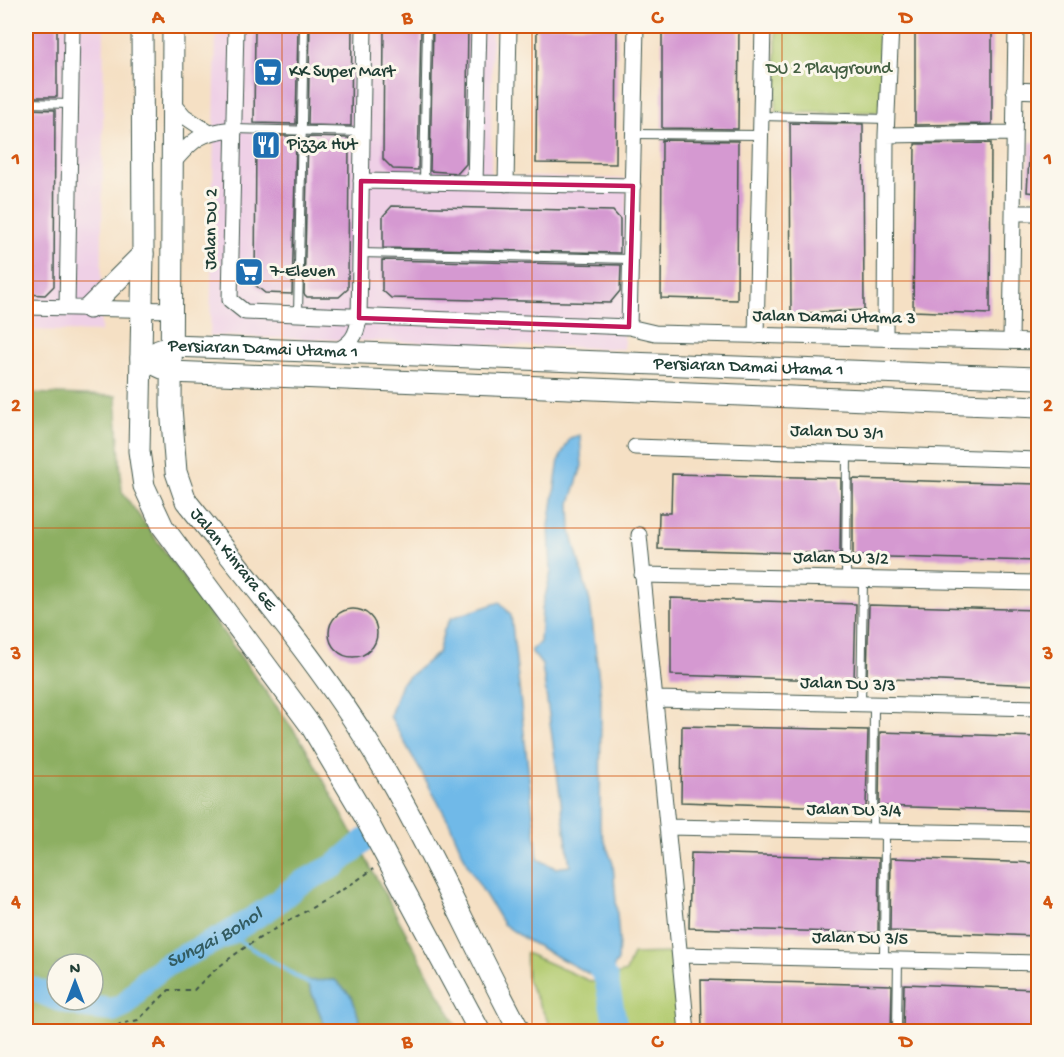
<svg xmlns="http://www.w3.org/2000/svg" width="1064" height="1057" viewBox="0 0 1064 1057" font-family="'Gochi Hand',sans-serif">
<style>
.built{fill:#efd0e6}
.green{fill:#b2cb70;stroke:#688452;stroke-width:1.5}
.forest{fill:#8daf62;stroke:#56764b;stroke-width:1.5;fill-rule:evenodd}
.water{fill:#70b9e8;stroke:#487b8e;stroke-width:1.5}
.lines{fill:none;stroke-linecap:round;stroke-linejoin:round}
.stream{stroke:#70b9e8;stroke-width:4}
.river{stroke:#70b9e8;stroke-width:24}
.building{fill:#d599d1}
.lane-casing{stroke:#3f554a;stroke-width:10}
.street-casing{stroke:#3f554a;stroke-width:17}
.secondary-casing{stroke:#3f554a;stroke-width:23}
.path{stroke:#3f554a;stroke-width:2;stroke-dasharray:4.5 4.5;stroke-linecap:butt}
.lane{stroke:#fff;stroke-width:8}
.street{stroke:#fff;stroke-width:15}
.secondary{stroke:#fff;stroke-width:21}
.marked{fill:none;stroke:#c2185b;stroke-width:4.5;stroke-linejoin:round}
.grid{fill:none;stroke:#d45610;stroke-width:1.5;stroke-opacity:0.55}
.labels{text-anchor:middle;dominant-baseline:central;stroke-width:6;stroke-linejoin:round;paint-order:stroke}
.park-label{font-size:18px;fill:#446043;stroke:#fbf7ec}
.poi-label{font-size:18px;fill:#1f3d34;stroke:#fbf7ec;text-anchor:start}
.street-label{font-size:18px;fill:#1f3d34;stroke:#fbf7ec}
.water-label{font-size:20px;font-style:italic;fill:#335c61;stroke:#fbf7ec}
.neatline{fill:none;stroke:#d45610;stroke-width:2}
.grid-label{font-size:20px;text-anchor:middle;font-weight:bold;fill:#d45610}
</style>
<rect width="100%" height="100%" fill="#fbf7ec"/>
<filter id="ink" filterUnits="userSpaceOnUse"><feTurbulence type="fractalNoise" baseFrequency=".0167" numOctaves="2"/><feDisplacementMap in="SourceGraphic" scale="12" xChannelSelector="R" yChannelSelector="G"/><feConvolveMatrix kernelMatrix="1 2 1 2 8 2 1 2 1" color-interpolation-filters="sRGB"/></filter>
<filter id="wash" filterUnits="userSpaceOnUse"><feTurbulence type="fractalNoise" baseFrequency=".008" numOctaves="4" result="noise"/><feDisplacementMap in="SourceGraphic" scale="24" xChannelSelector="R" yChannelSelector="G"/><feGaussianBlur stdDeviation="1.35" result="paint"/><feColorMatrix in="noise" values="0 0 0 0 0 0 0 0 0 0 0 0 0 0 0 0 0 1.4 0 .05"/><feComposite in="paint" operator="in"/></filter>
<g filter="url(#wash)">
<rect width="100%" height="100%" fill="#f5e0c4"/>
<!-- built -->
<path class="built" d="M26,26H104L101,332L26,330Z
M216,26H492L491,176L627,179L624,349L210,336Z"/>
<!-- green -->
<path class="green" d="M776,26H881V112L776,113Z
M526,953L592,982L626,972L633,954L671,953L680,1031H553L527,980Z"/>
<!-- forest -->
<path class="forest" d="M26,393L116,396L122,492L305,746L459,1031H363L352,997L335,980L307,982L327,1031L26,1032ZM57,964H93V1000H57Z"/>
<!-- water -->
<path class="water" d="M580,435L582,466L570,503L571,532L590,602L601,698L600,828L613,864L619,939L618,961L606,978L593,976L528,941L503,924L469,868L449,822L390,716L401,683L438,653L444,630L451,618L500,602L511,615L538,859L555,868L570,866L542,665L531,651L540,642L542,609L551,572L549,526L559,460L570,438Z
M335,980L352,997L363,1031H327L307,981Z"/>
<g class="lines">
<!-- stream -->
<path class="stream" d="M228,934L309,984"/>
<!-- river -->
<g class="river">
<path d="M588,950L606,978L617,1032"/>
<path d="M26,986L57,999"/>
<path id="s1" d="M60,1000L86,1007L113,1010L126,1004L144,982L164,966L228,934L271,907L299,884L336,865L365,840"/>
</g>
</g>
<g id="blocks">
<!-- building -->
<path class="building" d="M26,26H57V97H26Z
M255,26H298L296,124L254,123Z
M310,26H352L351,126L308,125Z
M384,26H421L418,170L393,169L383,159Z
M433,26H468L466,164L458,173L430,171Z
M537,26H617L616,164L536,163Z
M662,26H739L738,129L662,128Z
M915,26H992V124L915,125Z
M26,109L55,110L54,286L45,295L26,294Z
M790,123L863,124L864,310L791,314Z
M256,136H296L292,294L265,293L255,285Z
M308,137L349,138L348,289L339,297H307L304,294Z
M662,140L738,141L737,300L661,298Z
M1030,142H1038V193L1027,192Z
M991,143L990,314L913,311L915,144Z
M392,206L613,211L620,219V253L383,248V216Z
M382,260L621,265L620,291L610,303L391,298L382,290Z
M672,474L841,478L840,554L658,549L659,513H671Z
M853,479L1038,484V561L853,556Z
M671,598L856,604L854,681L671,675Z
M869,605L1038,610V685L867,678Z
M329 633a24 24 0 1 1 48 0a24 24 0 1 1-48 0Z
M682,726L868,730L866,808L681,802Z
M880,732L1038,737V811L879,806Z
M691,853L879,858L878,931L875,933L689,928Z
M891,858L1038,863V936L890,931Z
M701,980L892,985L891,1032H702Z
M904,984L1038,989V1032H903Z"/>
</g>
</g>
<g filter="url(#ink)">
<use href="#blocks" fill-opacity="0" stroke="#3f554a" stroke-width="1.5"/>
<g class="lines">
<!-- lane casing -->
<g class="lane-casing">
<path id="lane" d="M26,103L71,104
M761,116L888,119
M234,129L362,132
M634,134L761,135
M424,182L427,26
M360,253L631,259
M298,314L304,26
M846,579L847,453
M861,705L863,580
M873,831L874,706
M884,959L885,831
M897,1032L898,959"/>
</g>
<!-- street casing -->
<g class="street-casing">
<path id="street" d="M236,26L230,300L245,312L629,327L655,333L1038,342
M1014,90L1038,91
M172,102L184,116L208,132
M886,135L1013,133
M172,164C193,139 201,132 234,129
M361,181L633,186
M475,183L479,26
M506,184L509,26
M1013,213H1038
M26,307L172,310
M67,308L72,26
M629,327L636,26
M756,336L763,26
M885,338L886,135L891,26
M1011,341L1016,26
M334,352C351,344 357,336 359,318L364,26
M635,447L1038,460
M639,535L687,1032
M642,575L1038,583
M656,699L1038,708
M668,827L1038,834
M681,955L1038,963"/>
</g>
<!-- secondary casing -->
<g class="secondary-casing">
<g id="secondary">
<path d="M142,26L143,254L139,451L144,486L163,527L311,726L365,817L480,1032"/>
<path id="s2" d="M173,26L171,407L176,472L186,501C248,579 314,656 367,741C425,834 468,935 520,1032"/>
<path d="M89,308L143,254"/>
<path id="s3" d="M158,351L172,346L1038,378"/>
<path d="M141,358L171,372L1038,407"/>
</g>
</g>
<!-- path -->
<path class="path" d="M110,1032L120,1024L138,1020L169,990H194C246,935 314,913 373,869"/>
<!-- lane -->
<use href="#lane" class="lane"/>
<!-- street -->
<use href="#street" class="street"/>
<!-- secondary -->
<use href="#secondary" class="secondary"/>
</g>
</g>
<!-- marked area -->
<path class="marked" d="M361,181L633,186L629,327L359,318Z"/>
<!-- grid -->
<path class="grid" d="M282,26V1032M532,26V1032M782,26V1032M26,281H1038M26,528H1038M26,776H1038"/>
<!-- icons -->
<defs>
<g id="supermarket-square" transform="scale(1.5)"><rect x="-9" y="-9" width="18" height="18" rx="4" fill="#1f6fb2" stroke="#fbf7ec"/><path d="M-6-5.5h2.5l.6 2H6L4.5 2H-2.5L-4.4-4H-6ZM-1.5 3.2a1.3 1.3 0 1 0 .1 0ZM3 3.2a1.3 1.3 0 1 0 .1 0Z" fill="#fff"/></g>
<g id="restaurant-square" transform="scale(1.5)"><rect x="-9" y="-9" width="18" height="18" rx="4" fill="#1f6fb2" stroke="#fbf7ec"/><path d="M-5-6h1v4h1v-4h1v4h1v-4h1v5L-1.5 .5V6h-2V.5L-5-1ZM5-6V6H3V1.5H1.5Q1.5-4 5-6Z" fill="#fff"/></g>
</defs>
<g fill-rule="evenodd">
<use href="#supermarket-square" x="268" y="72"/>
<use href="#restaurant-square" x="266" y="145"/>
<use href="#supermarket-square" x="249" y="272"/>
</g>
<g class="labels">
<!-- park labels -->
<g class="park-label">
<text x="829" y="69">DU 2 Playground</text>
</g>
<!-- poi labels -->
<g class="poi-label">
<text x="289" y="72">KK Super Mart</text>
<text x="287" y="145">Pizza Hut</text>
<text x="270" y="272">7-Eleven</text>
</g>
<!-- street labels -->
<g class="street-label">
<text transform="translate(212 229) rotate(-89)">Jalan DU 2</text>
<text transform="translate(834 318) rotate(1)">Jalan Damai Utama 3</text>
<text stroke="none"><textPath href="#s3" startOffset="106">Persiaran Damai Utama 1</textPath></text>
<text stroke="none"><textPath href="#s3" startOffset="592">Persiaran Damai Utama 1</textPath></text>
<text transform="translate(837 433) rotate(2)">Jalan DU 3/1</text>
<text transform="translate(841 559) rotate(1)">Jalan DU 3/2</text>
<text stroke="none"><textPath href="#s2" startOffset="552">Jalan Kinrara 6E</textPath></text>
<text transform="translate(848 685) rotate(2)">Jalan DU 3/3</text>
<text transform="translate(854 811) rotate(1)">Jalan DU 3/4</text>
<text transform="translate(860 939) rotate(1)">Jalan DU 3/5</text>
</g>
<!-- water labels -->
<g class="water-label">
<text stroke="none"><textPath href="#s1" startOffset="180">Sungai Bohol</textPath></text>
</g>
</g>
<!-- margin -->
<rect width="1064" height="1057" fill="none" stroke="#fbf7ec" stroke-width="66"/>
<!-- north arrow -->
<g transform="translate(75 982)"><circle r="28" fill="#fbf7ec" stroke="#a3ada2" stroke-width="1.5"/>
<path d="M0-4.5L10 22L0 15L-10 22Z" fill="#1f6fb2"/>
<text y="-9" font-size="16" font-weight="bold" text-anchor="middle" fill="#1f3d34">N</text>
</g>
<rect x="33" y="33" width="998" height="991" class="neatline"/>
<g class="grid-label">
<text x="158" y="23">A</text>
<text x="407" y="23">B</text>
<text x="657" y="23">C</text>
<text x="906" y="23">D</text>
<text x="16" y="164">1</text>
<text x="1048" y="164">1</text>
<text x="16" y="411">2</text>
<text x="1048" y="411">2</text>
<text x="16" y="659">3</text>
<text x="1048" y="659">3</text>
<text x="16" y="907">4</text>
<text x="1048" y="907">4</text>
<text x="158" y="1047">A</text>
<text x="407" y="1047">B</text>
<text x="657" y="1047">C</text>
<text x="906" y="1047">D</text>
</g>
</svg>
